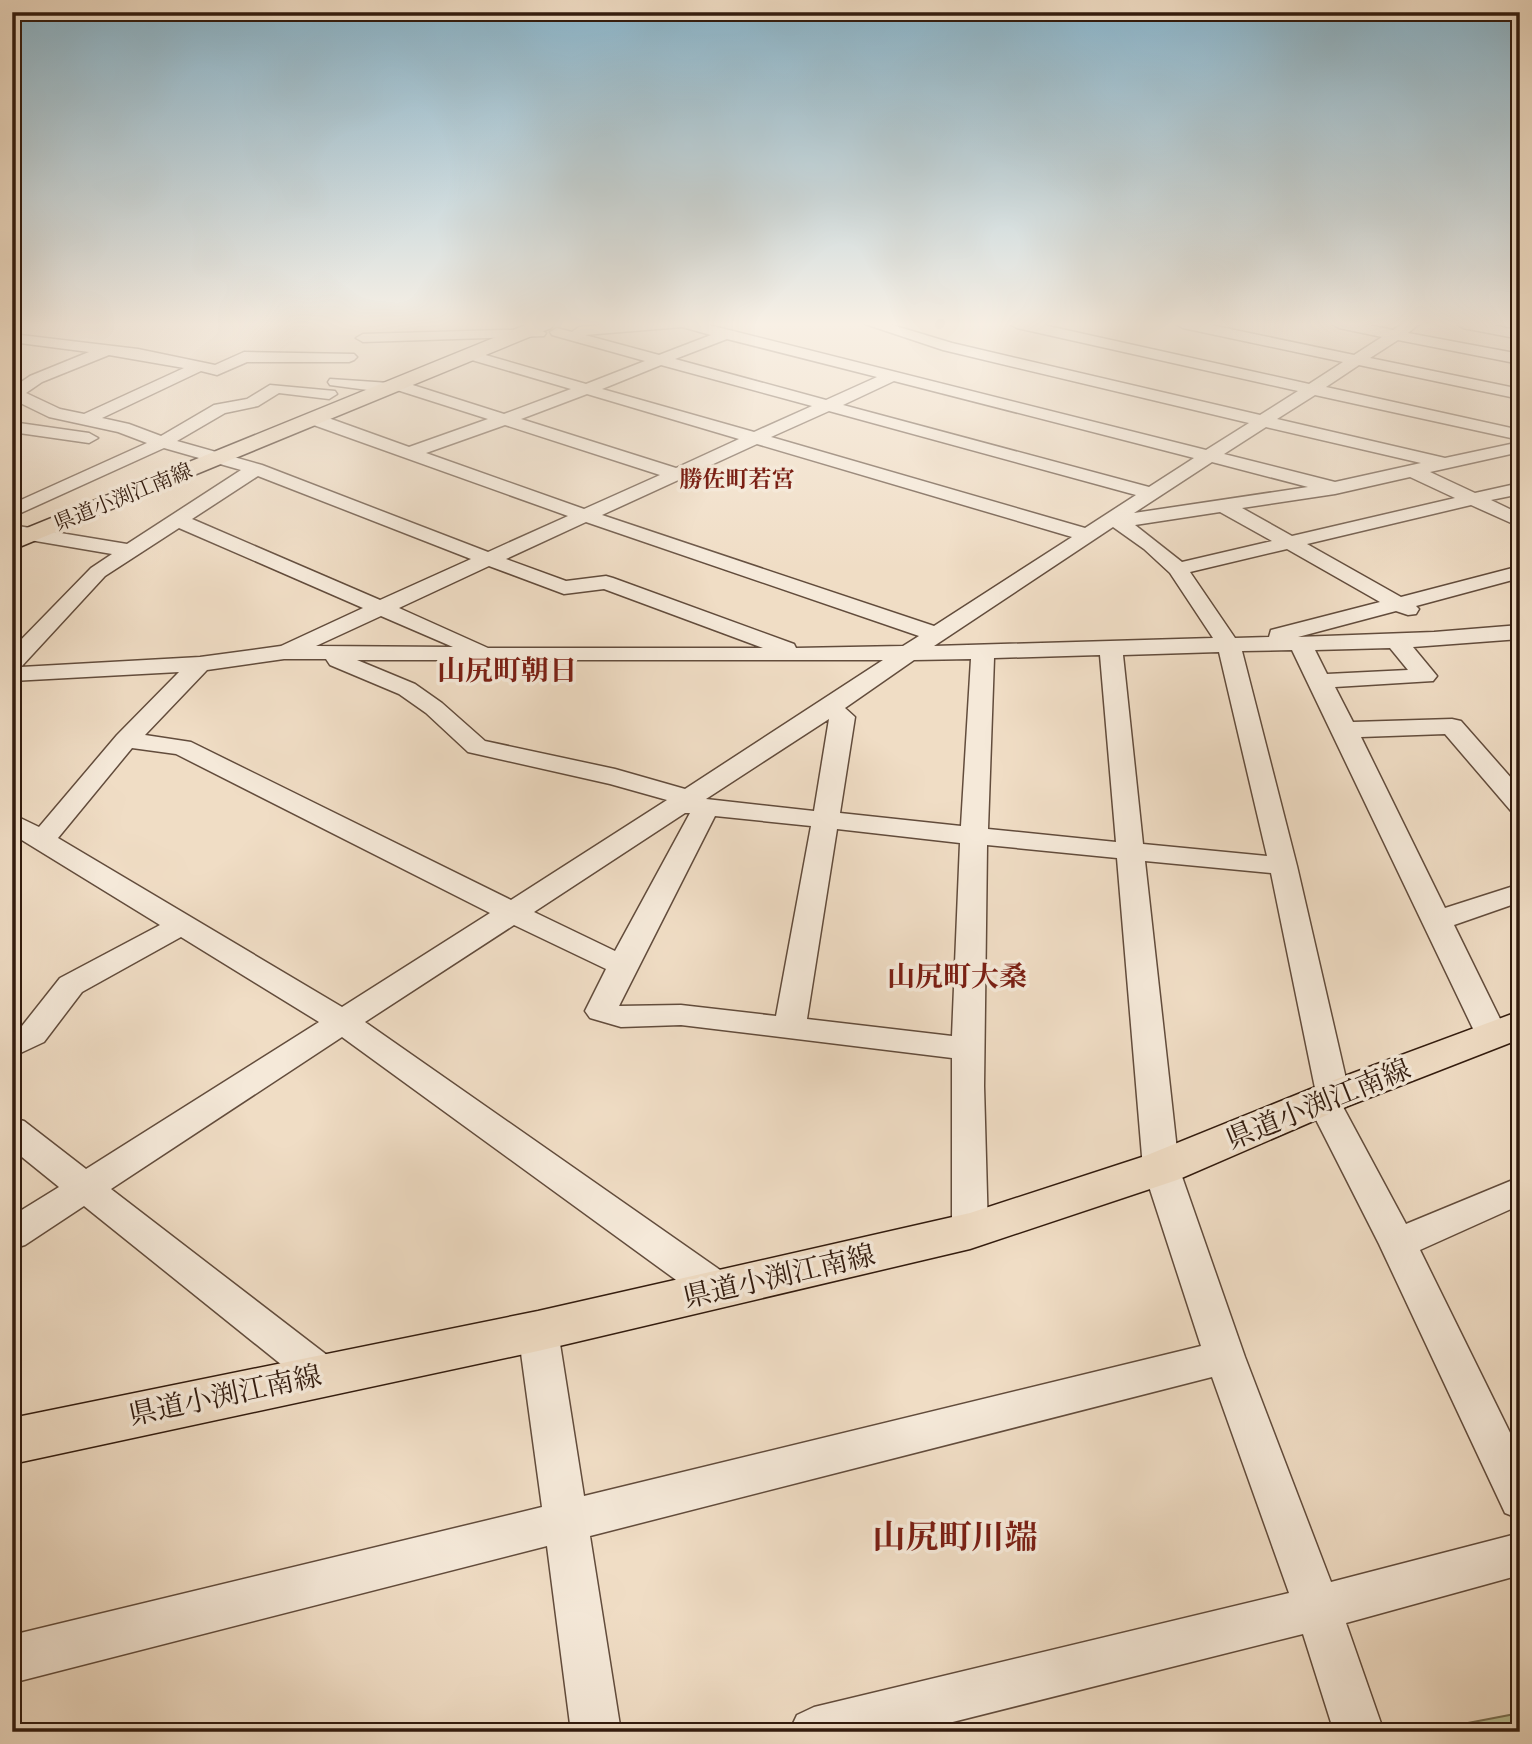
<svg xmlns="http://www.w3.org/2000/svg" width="1532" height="1744" viewBox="0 0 1532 1744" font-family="'IM FELL French Canon','Noto Serif JP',serif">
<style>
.green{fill:#b9c195;stroke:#766e52;stroke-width:2}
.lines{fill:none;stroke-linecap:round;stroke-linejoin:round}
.minor-casing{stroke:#624c3c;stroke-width:3}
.major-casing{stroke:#321b0e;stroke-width:3}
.minor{fill:#f5e9d9;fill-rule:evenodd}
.major{fill:#f0ddc5;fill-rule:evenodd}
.labels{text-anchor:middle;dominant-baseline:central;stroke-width:7;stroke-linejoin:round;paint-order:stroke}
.far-street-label{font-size:21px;fill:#321b0e;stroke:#f5e9d9}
.far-quarter-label{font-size:23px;font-weight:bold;fill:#7a1f14;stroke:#f5e9d9}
.quarter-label{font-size:28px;font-weight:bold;fill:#7a1f14;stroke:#f5e9d9}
.near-street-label{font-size:28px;fill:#321b0e;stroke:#f5e9d9}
.near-quarter-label{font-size:33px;font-weight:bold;fill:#7a1f14;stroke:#f5e9d9}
</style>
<rect width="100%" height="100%" fill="#f0ddc5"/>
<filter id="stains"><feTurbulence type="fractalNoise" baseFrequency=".00286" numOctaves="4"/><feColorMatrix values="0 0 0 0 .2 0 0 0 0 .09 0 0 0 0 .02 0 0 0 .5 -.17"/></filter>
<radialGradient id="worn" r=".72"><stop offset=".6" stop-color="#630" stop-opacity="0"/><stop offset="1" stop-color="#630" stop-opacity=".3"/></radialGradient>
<!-- green -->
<path class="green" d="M1520,1713V1732H1421Z"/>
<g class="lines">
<!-- minor casing -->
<g class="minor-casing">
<path id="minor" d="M611,324H705L1206,450L1249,423L943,350L865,324H889L952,343L1260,415L1298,391L1017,328L1010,324H1039L1309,384L1343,362L1183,328L1176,324H1206L1354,355L1382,337L1339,328L1332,324H1364L1393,330L1402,324H1419L1408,333L1520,354V364L1398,340L1370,358L1520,389V399L1359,365L1326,387L1520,430V440L1315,395L1277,419L1445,458L1520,442V452L1430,472L1475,493L1520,483V494L1491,500L1520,514V527L1471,505L1307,544L1401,597L1520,566V578L1416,606L1419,609L1416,614L1408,615L1396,611L1298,637L1434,632L1520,625V639L1413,647L1437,676L1433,681L1335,687L1353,722L1452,719L1461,721L1520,788V813L1511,811L1445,734L1361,737L1445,908L1520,884V902L1454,925L1508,1035L1503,1043L1492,1046L1481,1043L1476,1035L1292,650L1242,651L1297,866L1350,1096L1342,1105L1406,1224L1520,1177V1205L1420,1250L1520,1453V1519L1505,1513L1379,1244L1307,1102L1316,1093L1271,873L1145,861L1179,1168L1245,1357L1331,1582L1520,1533V1575L1346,1623L1384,1732H1334L1303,1634L913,1732H789L797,1715L814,1707L1289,1593L1212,1377L590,1536L621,1732H571L547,1546L12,1683V1635L542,1507L518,1331L524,1320L538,1315L552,1320L558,1331L584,1496L1201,1346L1143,1168L1117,858L987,845L984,1086L988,1231L983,1241L970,1245L957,1241L952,1231V1058L681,1025L621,1027L590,1018L585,1011L606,969L514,925L365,1022L733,1279L738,1290L733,1301L719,1305L705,1301L342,1037L111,1189L336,1362L342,1374L336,1386L322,1391L308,1386L84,1206L25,1245L12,1249V1216L59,1187L12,1149V1118L24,1121L86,1169L319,1022L181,937L82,992L44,1042L12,1057V1032L22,1026L60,978L160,925L12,834V814L39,827L117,735L179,672L12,681V649L91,568L112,554L12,537V525L127,544L241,470L164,448L12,517V504L147,443L118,432L49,417L12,399V388L30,376L89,352L12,342V334L138,349L215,365L244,352L354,354L357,357L354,360L349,362H247L217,375L201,371L102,418L129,424L161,436L214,405L247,399L270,385L335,391L337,394L329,399L279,393L258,406L225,413L177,441L262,465L488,552L568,516L308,423L306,419L314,414L320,415L409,447L488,419L397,390L390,393L330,385L328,382L330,379L390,383L397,380L504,414L571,389L465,358L462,355L465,352H475L586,384L645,361L552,335L550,332L557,328L572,332L579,327ZM682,327L711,335L659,355L585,335ZM727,339L877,377L826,400L675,359ZM109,355L184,368L84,414L60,409L26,393L42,382ZM661,365L812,406L754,432L602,389ZM894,381L1194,458L1149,487L843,405ZM587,394L739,439L676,468L521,419ZM829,411L1136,495L1085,528L771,437ZM505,425L660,475L584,509L426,453ZM1266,427L1421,463L1335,482L1224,454ZM757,444L1072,537L934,626L602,515ZM1212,462L1308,487L1134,513ZM258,476L471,559L380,600L192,519ZM1410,477L1455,498L1292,536L1242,508L1335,494ZM1220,512L1272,541L1182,562L1135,525ZM586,522L919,636L903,646L796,648L794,644L613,578L606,576L566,581L506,559ZM1113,527L1144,549L1170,573L1213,638L934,646ZM179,528L363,608L281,646L200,657L21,667L105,576ZM1287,549L1380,602L1271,630L1269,637L1235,638L1190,572ZM489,566L564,594L604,589L763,648H488L399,608ZM381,616L453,647L316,646ZM1390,648L1408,670L1327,674L1315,650ZM1219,652L1267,856L1143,844L1123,655ZM1100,655L1116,842L988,829L994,658ZM284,659H326L330,665L399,694L426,713L468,752L610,784L667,800L511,900L191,742L145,735L207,670ZM971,659L961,826L840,813L855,717L845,708L914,660ZM357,660H883L685,789L615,769L485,741L442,703L415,684ZM829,719L814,811L706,799ZM132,748L176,754L490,913L342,1007L58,838ZM685,813H690L615,951L534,912ZM715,816L811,826L776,1016L681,1005L619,1006ZM837,829L960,843L952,1036L807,1019Z
M1456,324H1488L1520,331V339L1463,328Z
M539,329L546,333L544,336L363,342L356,338L363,334Z
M12,422L89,433L98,438L89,443L12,432Z"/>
</g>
<!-- major casing -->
<g class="major-casing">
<path id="major" d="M528,324H554L551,328L12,550V534Z
M1520,1011V1039L1348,1106L1177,1180L970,1249L538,1351L12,1464V1418L538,1311L970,1213L1145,1156L1318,1086Z"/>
</g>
<!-- minor -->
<use href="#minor" class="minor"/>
<!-- major -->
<use href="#major" class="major"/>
</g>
<!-- sky -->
<linearGradient id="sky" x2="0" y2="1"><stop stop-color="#89b8d1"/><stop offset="0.57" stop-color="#f8f0e5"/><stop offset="1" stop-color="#f8f0e5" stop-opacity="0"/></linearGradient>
<rect width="1532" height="569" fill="url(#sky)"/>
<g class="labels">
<!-- far-street labels -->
<g class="far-street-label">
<text transform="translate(123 497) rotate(-22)">県道小渕江南線</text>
</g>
<!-- far-quarter labels -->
<g class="far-quarter-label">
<text x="737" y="479">勝佐町若宮</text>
</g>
<!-- quarter labels -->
<g class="quarter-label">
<text x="507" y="670">山尻町朝日</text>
<text x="957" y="976">山尻町大桑</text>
</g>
<!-- near-street labels -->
<g class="near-street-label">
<text transform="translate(1318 1104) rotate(-22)">県道小渕江南線</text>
<text transform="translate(779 1276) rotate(-13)">県道小渕江南線</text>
<text transform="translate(225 1395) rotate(-12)">県道小渕江南線</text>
</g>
<!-- near-quarter labels -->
<g class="near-quarter-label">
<text x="955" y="1537">山尻町川端</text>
</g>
</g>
<!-- margin -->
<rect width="1532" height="1744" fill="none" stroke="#f0ddc5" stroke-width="42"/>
<rect x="14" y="14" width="1504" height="1716" fill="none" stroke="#321b0e" stroke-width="3.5"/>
<rect x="21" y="21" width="1490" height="1702" fill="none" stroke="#321b0e" stroke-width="2"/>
<rect width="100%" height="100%" filter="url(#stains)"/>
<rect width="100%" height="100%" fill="url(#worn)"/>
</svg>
